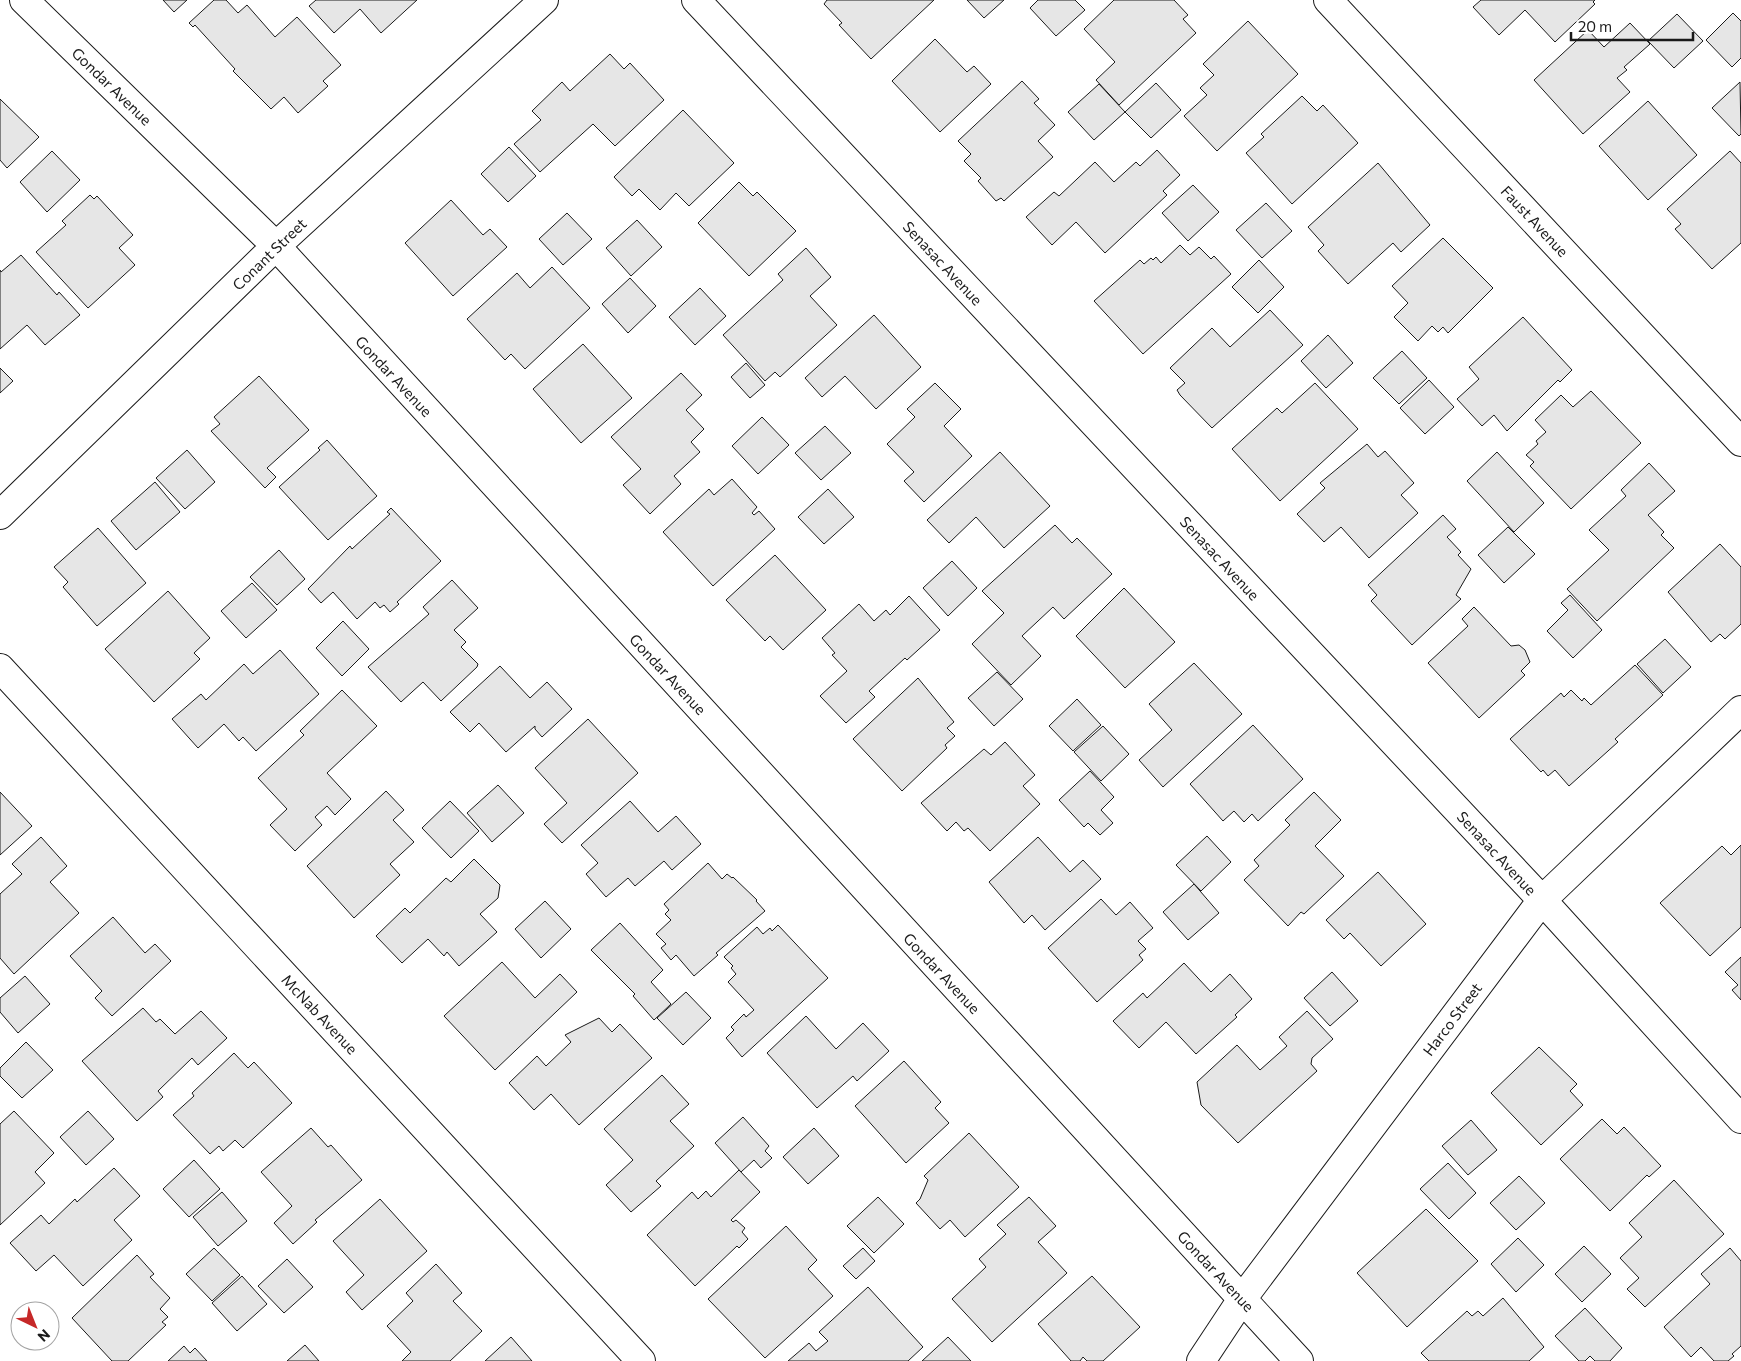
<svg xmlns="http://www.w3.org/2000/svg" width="1741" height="1361" viewBox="0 0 1741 1361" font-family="Commissioner,sans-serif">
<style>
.building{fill:#e6e6e6;stroke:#1a1a1a}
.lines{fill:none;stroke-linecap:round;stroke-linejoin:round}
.minor-casing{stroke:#1a1a1a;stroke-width:30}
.minor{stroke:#fff;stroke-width:28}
.labels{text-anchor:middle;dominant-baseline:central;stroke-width:4;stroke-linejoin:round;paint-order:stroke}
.street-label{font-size:15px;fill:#1a1a1a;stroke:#fff}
</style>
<rect width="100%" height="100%" fill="#fff"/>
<!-- building -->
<path class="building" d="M163,0H187L174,12Z
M214,0H226L238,13L247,5L275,37L297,17L341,65L323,81L328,86L298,113L284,97L271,109L233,71L235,69L195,25L193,27L189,23Z
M316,0H417L381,33L360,9L334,33L309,6Z
M827,0H934L871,59L839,25L842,23L824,4Z
M967,0H1004L984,18Z
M1038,0H1075L1085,10L1056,36L1030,8Z
M1114,0H1174L1188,15L1183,19L1196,33L1119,105L1096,80L1115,62L1084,29Z
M1481,0H1595L1593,2L1595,4L1555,42L1525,10L1499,35L1473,7Z
M1733,13L1741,21V58L1732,67L1706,40Z
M1677,14L1703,41L1674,68L1648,41Z
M1248,21L1298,74L1217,151L1184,116L1207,95L1200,88L1214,75L1203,64Z
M1630,23L1650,44L1624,67L1627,70L1617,78L1630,92L1583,134L1534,80L1588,30L1604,47Z
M935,39L967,72L974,66L991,84L940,132L892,81Z
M610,54L624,69L630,63L664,100L615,146L593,124L540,172L514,144L541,120L532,111L562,82L570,91Z
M1022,81L1039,99L1034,103L1055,125L1038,141L1053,157L1004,201L1001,198L996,201L978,181L981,178L964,161L971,154L958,141Z
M1740,82L1741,134L1739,136L1712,108Z
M1156,83L1181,110L1151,138L1125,112Z
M1099,84L1125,112L1094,140L1068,112Z
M1302,96L1317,111L1323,105L1358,143L1292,204L1246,153L1264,137L1261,134Z
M0,99L39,137L7,168L0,160Z
M1648,101L1697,155L1648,200L1599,146Z
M683,110L734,163L689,206L676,193L660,210L639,189L632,196L614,177Z
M509,147L536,176L508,202L481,174Z
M1157,150L1180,175L1163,191L1167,195L1105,253L1076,222L1052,245L1026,217L1054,192L1059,196L1095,162L1114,182L1136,162L1140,166Z
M52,151L80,180L47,212L20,182Z
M1730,151L1741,163V243L1712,269L1675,229L1681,224L1667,209Z
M1378,163L1430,225L1401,252L1393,243L1348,284L1318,251L1324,245L1308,227Z
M739,182L753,196L757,192L796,231L749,276L698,223Z
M1193,185L1219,212L1188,241L1162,213Z
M90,195L94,199L97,196L133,235L119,248L135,265L88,308L36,252L66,225L62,221Z
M451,200L483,235L490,229L507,247L453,296L405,243Z
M1266,203L1292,231L1262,258L1236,230Z
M567,213L592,239L563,265L539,239Z
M637,220L662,247L631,276L606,248Z
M1443,238L1493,288L1448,333L1443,327L1438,332L1432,326L1418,341L1394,317L1408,303L1392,286Z
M1180,245L1190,255L1199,247L1211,259L1214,256L1231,274L1143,354L1094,301L1140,260L1144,264L1151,258L1153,260L1156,257L1161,263Z
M806,248L831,277L810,296L837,325L780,377L775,372L765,381L723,335L783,280L778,274Z
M21,255L57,295L59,292L80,315L45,345L27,325L0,349V270L1,272Z
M1259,260L1284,287L1258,313L1232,287Z
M552,267L590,308L525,369L511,354L505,360L467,319L517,273L530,288Z
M630,278L656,306L628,333L602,304Z
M700,288L726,316L695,345L669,317Z
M1270,310L1303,345L1212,428L1180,395L1177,390L1185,383L1170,368L1212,328L1230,347Z
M874,315L921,367L876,409L845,376L822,397L805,378Z
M1523,317L1572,370L1560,382L1558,380L1507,431L1494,415L1482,426L1457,399L1479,379L1469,367Z
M1328,335L1353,363L1326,388L1301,361Z
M583,344L632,398L581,443L533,389Z
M1402,351L1427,378L1399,404L1373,378Z
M746,363L765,385L750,398L731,377Z
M0,368L13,381L0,393Z
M681,373L702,395L686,410L704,429L691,442L700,452L674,476L681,484L650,514L623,485L641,469L611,437Z
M259,376L309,430L267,468L276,477L265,488L211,431L220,424L214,417Z
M1429,380L1454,407L1425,434L1400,408Z
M935,383L961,409L944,426L972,456L924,502L904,481L914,472L887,444L915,417L907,409Z
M1315,383L1358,429L1280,501L1232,449L1277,408L1282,413Z
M1591,391L1641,443L1571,509L1530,466L1534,462L1526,455L1538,444L1536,441L1546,432L1535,420L1561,395L1573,407Z
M762,417L789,445L758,474L732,446Z
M825,426L851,453L821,480L795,453Z
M327,440L377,496L328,540L279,487L320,450L318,448Z
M1367,444L1378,457L1385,451L1414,483L1401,495L1418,513L1369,558L1341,527L1324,542L1297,514L1325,488L1320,483Z
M187,450L215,482L185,509L156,478Z
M1000,452L1050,506L1004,548L976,517L949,543L927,520Z
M1497,452L1544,503L1514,532L1467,481Z
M1649,463L1675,491L1648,515L1664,532L1661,535L1674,548L1597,621L1567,589L1609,550L1589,530L1626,496L1621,490Z
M732,479L757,507L752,513L754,515L759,511L775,529L713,586L663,532L709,489L714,495Z
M155,482L180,512L136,550L111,521Z
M828,489L854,517L824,544L798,517Z
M391,508L441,561L397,602L399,604L390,612L384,605L380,608L375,602L357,619L333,592L321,603L308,589L350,546L352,549L390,514L387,512Z
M1443,515L1456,529L1447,537L1461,552L1458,555L1471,569L1456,595L1461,599L1412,645L1371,601L1377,595L1368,585Z
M1055,525L1072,543L1077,538L1112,574L1064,619L1053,607L1022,636L1041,656L1011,685L972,644L1004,613L982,591Z
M1508,527L1535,554L1504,583L1478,555Z
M98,528L146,583L97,626L63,587L68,582L54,567Z
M1720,544L1741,567V624L1725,639L1720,634L1711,642L1668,592Z
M279,550L305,579L277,605L250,577Z
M775,555L826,610L783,650L770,636L765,641L726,600Z
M952,561L977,588L948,616L923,588Z
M452,580L478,608L454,630L466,642L461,647L478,664L477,667L441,701L423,682L401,702L368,667L429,614L423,607Z
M252,583L277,610L246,638L221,611Z
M1124,588L1175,642L1125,688L1076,636Z
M168,591L210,638L194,653L200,659L154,702L105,649Z
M1570,595L1602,630L1573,658L1547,631L1568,610L1561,603Z
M909,596L940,630L907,660L905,658L869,691L875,697L846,723L820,696L847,671L832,655L835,653L822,638L859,604L874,621L886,610L890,615Z
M1474,607L1511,646L1519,645L1525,650L1530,662L1521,671L1525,675L1479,718L1428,663L1468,626L1462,619Z
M343,621L369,649L342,676L316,648Z
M1665,639L1691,667L1663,693L1637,664Z
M280,650L319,694L256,751L243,737L239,741L224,724L198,748L172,719L201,694L206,700L244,664L253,674Z
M1194,663L1242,714L1163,787L1139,760L1172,730L1149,704Z
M1635,665L1663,695L1615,739L1618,742L1569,786L1555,770L1548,776L1543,770L1541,772L1510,739L1561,693L1564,697L1571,690L1582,701L1584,698L1591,705Z
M500,666L530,698L547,682L572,709L542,737L535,729V726L506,752L479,723L470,732L450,712Z
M997,672L1023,699L994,726L968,698Z
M918,678L954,722L947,728L955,736L945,745L947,748L902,791L853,739Z
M342,690L377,726L327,773L351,799L335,815L327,806L315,817L322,825L295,851L270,825L287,809L258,778L304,735L300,731Z
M1077,699L1101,725L1073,751L1049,726Z
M588,719L638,773L562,843L544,824L567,803L535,768Z
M1253,725L1303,779L1258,821L1252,814L1244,822L1234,811L1223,821L1190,784Z
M1103,726L1129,754L1101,781L1074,752Z
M1005,742L1035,775L1023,786L1040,804L990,851L968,828L964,831L956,822L947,831L921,803L984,749L991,755Z
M1090,771L1114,797L1101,810L1113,823L1100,835L1088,823L1084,827L1059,800Z
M498,785L524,813L492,842L467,813Z
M386,791L404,810L393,820L414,842L390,864L400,875L354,918L307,866Z
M0,792L32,826L0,855Z
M1314,792L1341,820L1315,846L1344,876L1304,914L1301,912L1288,926L1244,880L1259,866L1254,860L1290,825L1285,820Z
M450,801L479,831L451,858L422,828Z
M630,801L658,832L676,816L701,844L672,870L664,861L635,886L628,878L606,897L586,874L598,863L581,845Z
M1207,836L1231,862L1201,891L1176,865Z
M41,837L67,866L50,882L79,913L14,974L0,958V894L22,874L12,864Z
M1038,837L1070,872L1083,860L1101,879L1045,930L1032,915L1024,923L989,882Z
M1741,845V927L1710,956L1660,903L1722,846L1731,855Z
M474,859L500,885L498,898L480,914L497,932L459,966L447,952L444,956L428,939L402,963L376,936L405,908L410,913L446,878L451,882Z
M708,863L722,879L727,874L732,878L733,877L757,900L756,901L765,911L716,953L718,955L694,976L676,955L671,960L661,948L666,944L656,934L671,920L665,914L669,910L664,904Z
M1378,872L1426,924L1381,966L1350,933L1344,939L1326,920Z
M1194,884L1219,913L1188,940L1163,912Z
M1101,899L1116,915L1130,902L1153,928L1138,941L1146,949L1139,955L1143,960L1097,1002L1048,948Z
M545,901L571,929L541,958L515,929Z
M113,917L145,953L155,944L171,961L112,1016L95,998L102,991L70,956Z
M620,923L663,970L651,982L671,1004L654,1020L633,996L635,994L591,950Z
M778,925L828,978L742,1057L726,1038L734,1030L731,1027L744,1014L746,1017L754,1010L728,982L736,974L731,968L733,966L724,957L757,927L763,934L770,928L772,931Z
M1741,957V1000L1732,990L1738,985L1725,972Z
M502,962L535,998L560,974L577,992L495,1070L444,1016Z
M1184,963L1211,992L1230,974L1252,999L1235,1015L1237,1017L1196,1054L1166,1022L1139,1048L1113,1021L1143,993L1147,998Z
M1332,972L1358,1001L1330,1026L1304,998Z
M25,976L50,1004L18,1033L0,1012V998Z
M686,992L711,1018L683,1045L657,1018Z
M143,1008L156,1022L160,1019L175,1034L201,1011L227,1038L198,1065L192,1058L158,1091L163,1097L137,1121L82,1061Z
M1307,1011L1333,1039L1312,1058L1311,1064L1317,1071L1238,1143L1201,1105L1197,1082L1237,1045L1260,1070L1287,1046L1279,1037Z
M806,1016L836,1049L863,1023L889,1051L857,1081L853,1076L817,1108L767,1053Z
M599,1018L612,1032L620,1024L652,1058L579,1125L551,1094L534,1110L509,1083L537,1056L546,1066L571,1042L565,1035Z
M26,1042L53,1070L22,1098L0,1076V1068Z
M1539,1047L1577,1084L1570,1091L1583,1105L1541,1145L1491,1093Z
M234,1053L248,1068L254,1062L292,1103L243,1148L235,1140L223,1151L219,1146L210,1154L173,1115L194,1096L192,1093Z
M904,1061L941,1102L935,1108L949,1123L906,1163L855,1106Z
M662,1075L689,1104L670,1121L694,1146L656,1181L661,1186L631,1212L606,1185L633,1160L604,1129Z
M14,1111L54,1153L35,1172L45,1183L0,1225V1124Z
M88,1111L114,1139L86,1165L60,1137Z
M743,1117L769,1146L765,1151L772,1158L761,1168L754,1160L741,1172L715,1143Z
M1602,1119L1617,1134L1624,1127L1661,1166L1649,1177L1647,1175L1610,1211L1560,1159Z
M1471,1120L1497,1150L1468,1175L1442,1146Z
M311,1128L328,1147L331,1145L362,1180L315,1220L317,1222L293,1244L274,1223L292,1206L261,1172Z
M814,1128L839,1156L808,1184L783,1157Z
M969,1133L1019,1187L965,1237L950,1220L940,1229L916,1203L920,1199L928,1180L924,1176Z
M194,1160L220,1189L189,1217L163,1189Z
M1448,1163L1476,1193L1449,1219L1420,1189Z
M114,1168L140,1196L114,1220L132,1240L83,1286L54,1255L36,1271L10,1243L41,1215L49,1224L75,1199L77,1202Z
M739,1170L760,1192L731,1220L733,1222L736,1220L745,1228L742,1232L748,1239L739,1248L737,1246L695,1286L647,1235L692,1192L698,1199L706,1191L711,1197Z
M1519,1176L1545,1203L1516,1230L1490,1203Z
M1674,1180L1724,1234L1645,1307L1627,1289L1639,1278L1620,1258L1642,1237L1629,1223Z
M222,1192L247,1221L218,1246L193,1217Z
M878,1197L904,1224L874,1253L847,1226Z
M1029,1197L1056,1226L1038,1242L1067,1273L992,1342L952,1299L986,1267L979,1259L1006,1234L997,1225Z
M380,1199L427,1251L362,1310L346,1292L364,1275L333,1241Z
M1426,1209L1478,1261L1407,1327L1357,1273Z
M786,1226L817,1260L808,1269L833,1296L765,1358L708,1299Z
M1518,1238L1544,1265L1516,1292L1491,1264Z
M1584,1246L1611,1274L1582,1302L1555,1274Z
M214,1248L240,1275L212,1301L186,1274Z
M863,1248L875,1261L856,1279L843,1266Z
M1730,1248L1741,1261V1346L1732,1354L1734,1356L1728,1361H1714L1701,1347L1691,1357L1664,1327L1710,1284L1701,1274Z
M137,1255L154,1274L150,1277L170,1298L160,1309L168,1317L162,1322L166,1325L128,1361H112L72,1318Z
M287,1259L313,1287L284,1313L258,1286Z
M436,1264L462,1293L453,1301L482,1331L450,1361H402L411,1352L387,1326L413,1301L406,1293Z
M242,1276L267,1304L237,1331L212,1303Z
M1092,1276L1140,1327L1103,1361H1087L1083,1357L1080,1361H1071L1038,1324Z
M868,1287L923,1347L908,1361H788L809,1343L816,1351L828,1341L819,1332Z
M1503,1298L1544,1347L1529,1361H1429L1421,1353L1467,1311L1472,1316L1478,1311L1483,1316Z
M1585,1308L1622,1348L1610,1361H1595L1590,1356L1585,1361H1579L1555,1336Z
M511,1337L532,1361H485Z
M948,1337L971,1361H922Z
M305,1345L319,1361H287Z
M184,1346L190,1353L195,1348L207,1361H168Z"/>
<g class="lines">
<!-- minor casing -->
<g class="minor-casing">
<path id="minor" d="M24,0L276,246L1299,1361
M696,0L1542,900L1741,1119
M1328,0L1741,442
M0,515L276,246L544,0
M0,668L641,1361
M1201,1361L1242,1299L1542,900L1741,710"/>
</g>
<!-- minor -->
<use href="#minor" class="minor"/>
</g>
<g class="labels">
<!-- street labels -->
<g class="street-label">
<text transform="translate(112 86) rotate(44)">Gondar Avenue</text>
<text transform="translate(1535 221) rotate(47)">Faust Avenue</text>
<text transform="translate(269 254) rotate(-44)">Conant Street</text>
<text transform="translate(943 263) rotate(47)">Senasac Avenue</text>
<text transform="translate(394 376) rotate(47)">Gondar Avenue</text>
<text transform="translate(1220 558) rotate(47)">Senasac Avenue</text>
<text transform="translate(668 674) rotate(47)">Gondar Avenue</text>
<text transform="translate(1497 853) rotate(47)">Senasac Avenue</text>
<text transform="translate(942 973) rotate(47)">Gondar Avenue</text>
<text transform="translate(320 1014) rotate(47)">McNab Avenue</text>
<text transform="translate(1452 1019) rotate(-53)">Harco Street</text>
<text transform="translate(1216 1271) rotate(47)">Gondar Avenue</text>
</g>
</g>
<!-- north arrow -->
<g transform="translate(35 1326) rotate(137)"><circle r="24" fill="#ffffff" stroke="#a3a3a3"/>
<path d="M0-4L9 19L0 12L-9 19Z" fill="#c62828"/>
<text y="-8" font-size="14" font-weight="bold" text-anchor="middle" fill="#1a1a1a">N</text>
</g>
<!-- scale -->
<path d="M1571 32v8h122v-8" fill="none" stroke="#1a1a1a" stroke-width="2.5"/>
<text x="1578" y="32" font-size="15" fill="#1a1a1a" stroke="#ffffff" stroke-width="4" paint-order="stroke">20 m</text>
</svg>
